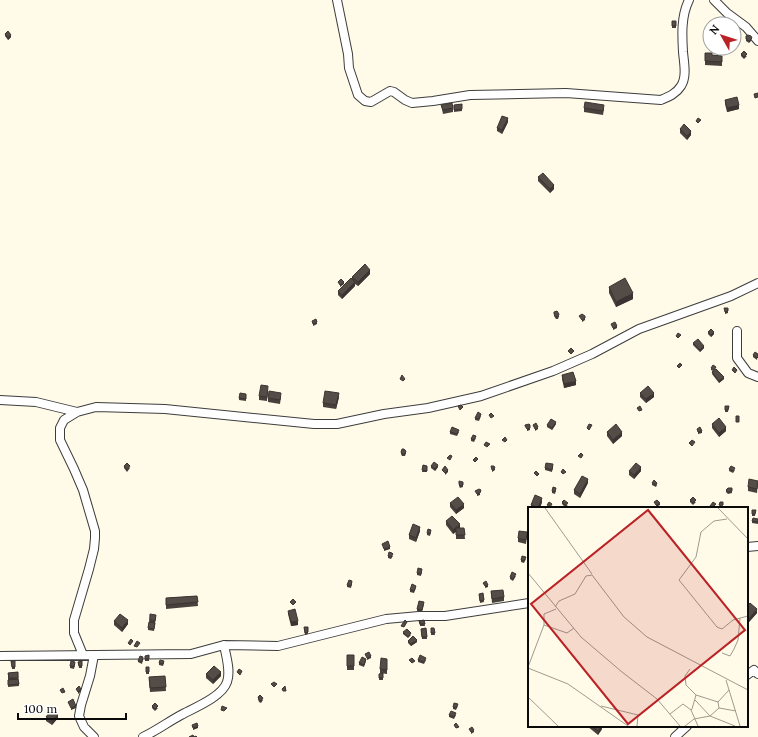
<svg xmlns="http://www.w3.org/2000/svg" width="758" height="737" viewBox="0 0 758 737" font-family="Lora,serif">
<style>
.lines{fill:none;stroke-linecap:round;stroke-linejoin:round}
.minor-casing{stroke:#3d3d3d;stroke-width:10}
.minor{stroke:#fff;stroke-width:8}
.wall{fill:#47413d}
.shaded-wall{fill:#3a3532}
.building{fill:#534c47;stroke:#3a3532}
.inset-road{fill:none;stroke:#9d9b8f;stroke-width:1}
.view{fill:#ba2226;fill-opacity:0.15;stroke:#ba2226;stroke-width:2}
.inset-edge{fill:none;stroke:#0a0a0a;stroke-width:2}
</style>
<rect width="100%" height="100%" fill="#fffbe8"/>
<g class="lines">
<!-- minor casing -->
<g class="minor-casing">
<path id="minor" d="M337,0L348,54L349,68L358,95L365,101L371,102L390,91L394,92L405,100L412,103L433,101L470,95L566,93L661,100C668,97 676,94 681,86C687,77 684,63 683,52C682,35 681,16 689,0
M714,0L727,13L746,27L758,41
M737,331V358L748,373L758,377
M0,400L36,402L77,412
M747,547L758,546
M83,655L74,633V620L89,569L94,549L95,538V531L83,490L74,469L60,440V428L64,420L77,412L96,407L165,409L314,424H337L384,414L428,408L481,396L553,371L592,354L639,329L731,296L758,283
M94,655L90,676L81,705L79,716L84,727L94,737
M0,656L191,654L224,645L278,646L386,619L419,616H445L529,603
M747,675L754,670L758,674
M143,737C156,731 168,722 181,715C194,708 222,697 227,682C231,671 226,656 224,645
M675,737L687,726"/>
</g>
<!-- minor -->
<use href="#minor" class="minor"/>
</g>
<!-- wall -->
<path class="wall" d="M672,21H676V28H672Z
M5,34L11,37L8,40L5,36Z
M746,36L752,40L749,43L746,41Z
M705,53L712,55L722,56V66L705,65Z
M741,54L747,56L744,59L741,56Z
M725,100L739,109L727,112L725,104Z
M462,104V111L454,112V105Z
M441,105L453,108V112L443,114Z
M584,108L604,109L603,115L584,112Z
M508,122L502,134L497,131V128Z
M680,129L691,135L687,140L680,133Z
M538,177L554,189L550,193L538,181Z
M370,274L358,286L355,284V286L342,299L338,295V291L352,279V277Z
M609,287L633,299L616,307L609,293Z
M554,314L559,316L558,319H556L554,316Z
M708,332L714,334L711,337L708,334Z
M693,343L704,348L700,352L693,345Z
M758,354L757,360L753,357V355Z
M711,368L724,379L719,383L712,374L713,371L711,370Z
M562,375L576,385L564,388L562,379Z
M268,390L267,401L259,400V396Z
M640,393L654,397L646,403L640,397Z
M246,396V401L239,400V398Z
M281,397L280,404L268,402V398Z
M339,397L336,409L323,407V403Z
M725,406H729L728,412H725Z
M481,416L479,421L475,420V418Z
M556,424L552,430L547,427V425Z
M712,424L726,431L719,437L712,428Z
M450,432H459L457,436L450,434Z
M607,432L622,436L613,444L607,436Z
M476,438L474,442L471,441V439Z
M401,452L406,453L405,456H402L401,454Z
M423,465L427,466V472H422Z
M124,466L130,468L127,472L124,468Z
M431,466L438,467L435,471L431,468Z
M553,466L552,472L545,470V468Z
M729,469L735,470L733,473L729,471Z
M629,471H641L634,479L629,475Z
M459,481L463,484V487L460,488L459,486Z
M758,481L757,493L748,491V487Z
M588,483L580,498L574,494V490Z
M652,483L657,485L656,487L652,485Z
M732,488V493L728,494L726,492V490Z
M556,490L555,494L552,493V491Z
M690,500L696,502L693,505L690,502Z
M542,502L540,508H531V505Z
M562,502L568,505L565,507L562,504Z
M450,503L464,508L456,514L450,507Z
M752,510H756L755,516H752Z
M758,519V524L752,523V521Z
M446,521L460,528H459H464L465,539H456V532L453,534L446,525Z
M420,531L416,542L409,539V535Z
M431,532L430,536L427,535V533Z
M527,536L526,544L518,542V538Z
M388,556H393L391,559L388,558Z
M526,559L524,563L521,562V560Z
M422,571L421,576L417,575V573Z
M516,576L513,581L510,579V577Z
M352,583L351,588L347,587V585Z
M416,588L414,593L410,592V590Z
M491,591L504,597V601L492,603Z
M483,593L484,602L480,603L479,594Z
M197,596L198,606L166,609V598Z
M747,603L757,613L749,622L747,620Z
M424,604L422,612L417,611V609Z
M288,611L298,625L291,626L288,614Z
M150,614L156,617L154,631L148,630Z
M424,620L425,626H420L419,621Z
M114,621L128,624L122,632L114,625Z
M304,627L308,632V634L305,635Z
M426,628L427,639H422L421,629Z
M431,628H434L435,635H431Z
M403,632L411,635L408,638L403,634Z
M408,641L417,642L411,646L408,643Z
M149,655V661H145V656Z
M347,655H354V670H347Z
M143,659L142,664L138,662V661Z
M387,659V674L380,673V669Z
M418,660H426L424,664L418,662Z
M11,661H15V669H12Z
M82,661V668H79L78,662Z
M366,661L364,667L359,665V663Z
M159,663H164L163,666L159,665Z
M75,664L74,669L70,668V666Z
M146,667H149V674H146Z
M18,672L19,686L8,687V673Z
M383,673V680H379V674Z
M206,674L221,676L213,684L206,678Z
M165,676L166,691L150,692L149,677Z
M258,697L263,700L261,703L259,702L258,699Z
M152,706L158,708L155,711L152,708Z
M458,706L456,710L453,709V707Z
M449,715H456L454,719L449,717Z
M46,717L58,718L52,725L46,721Z
M587,726H602V729L598,735Z"/>
<!-- shaded-wall -->
<path class="shaded-wall" d="M11,35V37L8,40V38Z
M739,105V109L727,112V108Z
M508,118V122L502,134V130Z
M691,131V135L687,140V136Z
M554,185V189L550,193V189Z
M370,270V274L358,286V282Z
M344,282V284L340,287V285Z
M355,282V286L342,299V295Z
M633,293V299L616,307V302Z
M728,311V313L725,314V312Z
M585,318V320L582,322V320Z
M317,322V324L313,326V324Z
M617,326V328L613,330V328Z
M714,332V334L711,337V335Z
M704,346V348L700,352V350Z
M724,377V379L719,383V381Z
M576,381V385L564,388V384Z
M339,393V397L336,409V405Z
M654,393V397L646,403V399Z
M556,422V424L552,430V428Z
M538,427V429L535,431V429Z
M726,427V431L719,437V433Z
M530,428V430L527,431V429Z
M702,431V433L698,434V432Z
M622,432V436L613,444V440Z
M438,465V467L435,471V469Z
M641,467V471L634,479V475Z
M495,468V470L492,472V470Z
M448,470V472L445,475V473Z
M588,479V483L580,498V494Z
M480,493V495L477,496V494Z
M542,498V502L540,508H538Z
M660,503V505L656,507V505Z
M464,504V508L456,514V510Z
M460,524V528L453,534V530Z
M420,527V531L416,542V538Z
M390,547V549L384,551V549Z
M488,585V587L485,588V586Z
M757,609V613L749,622V619Z
M128,620V624L122,632V628Z
M298,621V625L291,626V622Z
M417,640V642L411,646V644Z
M371,656V658L367,660V658Z
M221,672V676L213,684V680Z
M81,689V691L78,694V692Z
M76,706V708L71,710V708Z
M58,714V718L52,725V721Z
M198,726V728L193,730V728Z
M602,726V729L598,735V731Z
M474,730V732L471,734V732Z"/>
<!-- building -->
<path class="building" d="M672,21H676V26H672Z
M8,31L11,35L8,38L5,34Z
M748,35L751,36L752,38L749,41L746,39V36Z
M744,51L747,54L744,57L741,54Z
M705,53H712V55L722,56V62L705,61Z
M758,93V97L755,98L754,94Z
M737,97L739,105L727,108L725,100Z
M585,102L604,105L603,111L584,108Z
M452,103L453,108L443,110L441,105Z
M462,104V109L454,110V105Z
M502,116L508,118L502,130L497,128Z
M698,118L701,120L698,123L696,121Z
M684,124L691,131L687,136L680,129Z
M543,173L554,185L550,189L538,177Z
M365,264L370,270L358,282L352,277Z
M351,278L355,282L342,295L338,291Z
M625,278L633,293L616,302L609,287Z
M341,279L344,282L340,285L338,282Z
M724,308H728V311L725,312Z
M557,311L559,314L558,317H556L554,314V312Z
M582,314L585,316V318L582,320L579,316Z
M316,319L317,322L313,324L312,321Z
M615,322L617,326L613,328L611,324Z
M711,329L714,332L711,335L708,332Z
M678,333L681,335L678,338L676,336Z
M698,339L704,346L700,350L693,343Z
M571,348L574,351L571,354L568,351Z
M755,352L758,354V357L757,358L753,355Z
M680,363L682,365L679,368L677,366Z
M713,365L716,367L714,370L711,368Z
M734,367L737,370L735,373L732,370Z
M716,369L724,377L719,381L712,372Z
M573,372L576,381L564,384L562,375Z
M402,375L405,379L403,381L400,379Z
M261,385L268,386L267,397L259,396Z
M648,386L654,393L646,399L640,393Z
M269,391L281,393L280,400L268,398Z
M325,391L339,393L336,405L323,403Z
M240,393L246,394V399L239,398Z
M461,405L463,407L460,410L458,406Z
M640,406L642,410L639,411L637,408Z
M725,406H729L728,410H725Z
M478,412L481,414L479,419L475,418Z
M491,413L494,416L491,418L489,415Z
M736,416H739V422H736Z
M719,418L726,427L719,433L712,424Z
M551,419L556,422L552,428L547,425Z
M536,423L538,427L535,429L533,425Z
M529,424L530,425V428L527,429L525,426V425Z
M589,424L592,425L589,430L587,428Z
M616,424L622,432L613,440L607,432Z
M452,427L459,430L457,434L450,432Z
M700,427L702,431L698,432L697,429Z
M473,435L476,436L474,440L471,439Z
M505,437L507,440L505,442L502,440Z
M692,440L695,442L692,446L689,443Z
M486,442L490,444L487,447L484,445Z
M402,449H404L406,451L405,454H402L401,452Z
M581,453L583,455L581,458L578,456Z
M450,455L452,456L450,460L447,458Z
M476,457L478,459L475,462L473,460Z
M434,462L438,465L435,469L431,466Z
M127,463L130,466L127,470L124,466Z
M546,463L553,464L552,470L545,468Z
M636,463L641,467L634,475L629,471Z
M423,465L427,466V471L422,470Z
M445,466L448,470L445,473L442,470Z
M491,466H494L495,468L492,470Z
M731,466L735,468L733,471L729,469Z
M563,469L566,472L563,474L561,472Z
M536,471L539,474L537,476L534,473Z
M582,476L588,479L580,494L574,490Z
M749,479L758,481L757,489L748,487Z
M654,480L657,483L656,485L652,483Z
M459,481L463,482V485L460,486L459,484Z
M553,487L556,488L555,492L552,491Z
M728,488H732V491L728,492L726,490Z
M479,489L481,490L480,493L477,494L475,491Z
M535,495L542,498L538,508L531,505Z
M458,497L464,504L456,510L450,503Z
M693,497L696,500L693,503L690,500Z
M564,500L568,503L565,505L562,502Z
M657,500L660,503L656,505L654,502Z
M549,502L552,504L550,507L547,505Z
M713,502L716,504L712,508L710,506Z
M720,502H723V505L721,506L719,505Z
M752,510H756L755,514H752Z
M452,516L460,524L453,530L446,521Z
M753,518L758,519V522L752,521Z
M413,524L420,527L416,538L409,535Z
M456,528H464L465,535H456Z
M428,529L431,530L430,534L427,533Z
M519,531L527,532L526,540L518,538Z
M388,541L390,547L384,549L382,544Z
M389,552L392,553L393,554L391,557L388,556Z
M522,556L526,557L524,561L521,560Z
M418,568L422,569L421,574L417,573Z
M512,572L516,574L513,579L510,577Z
M349,580L352,581L351,586L347,585Z
M486,581L488,585L485,586L483,583Z
M412,584L416,586L414,591L410,590Z
M503,590L504,597L492,599L491,591Z
M483,593L484,600L480,601L479,594Z
M197,596L198,602L166,605V598Z
M293,599L296,602L293,605L290,602Z
M419,601L424,602L422,610L417,609Z
M747,603L749,604L750,603L757,609L749,619L747,617Z
M295,609L298,621L291,622L288,611Z
M120,614L128,620L122,628L114,621Z
M150,614L156,615L155,621L150,620Z
M405,620L407,622L404,627L401,626Z
M424,620L425,624H420L419,621Z
M149,622L155,623L154,629L148,628Z
M304,627H308V632L305,633Z
M426,628L427,637H422L421,629Z
M431,628H434L435,633H431Z
M407,629L411,633L408,637L403,632Z
M413,636L417,640L411,644L408,641Z
M131,639L133,641L130,645L128,643Z
M137,641L140,643L137,647L134,646Z
M369,652L371,656L367,658L365,654Z
M149,655V659H145V656Z
M347,655H354V666H347Z
M420,655L426,658L424,662L418,660Z
M140,656L143,657L142,662L138,661Z
M362,657L366,659L364,665L359,663Z
M381,658L387,659V670L380,669Z
M412,658L415,661L412,663L409,660Z
M160,660L164,661L163,664L159,663Z
M11,661H15V667H12Z
M71,661L75,662L74,667L70,666Z
M82,661V666H79L78,662Z
M214,666L221,672L213,680L206,674Z
M146,667H149V672H146Z
M239,669L242,671L240,675L237,672Z
M18,672V678H9L8,673Z
M383,673V678H379V674Z
M165,676L166,687L150,688L149,677Z
M18,679L19,684L8,685V680Z
M274,682L277,684L274,687L271,684Z
M79,686L81,689L78,692L76,689Z
M285,686L286,691H283L282,689Z
M63,688L65,692L62,693L60,690Z
M260,695L263,698L261,701L259,700L258,697Z
M73,699L76,706L71,708L68,702Z
M155,703L158,706L155,709L152,706Z
M454,703L458,704L456,708L453,707Z
M222,706L227,708L224,711L221,710Z
M52,709L58,714L52,721L46,717Z
M451,711L456,713L454,717L449,715Z
M197,723L198,726L193,728L192,725Z
M456,723L459,727L456,728L454,725Z
M592,726H602L598,731Z
M472,727L474,730L471,732L469,729Z
M193,735L194,737L196,736L197,737H189Z"/>
<!-- overview -->
<g transform="translate(528 507)">
<rect width="220" height="220" fill="#fffbe8"/>
<path class="inset-road" d="M17,1L64,67M190,1L220,32M199,12L186,14L173,25L168,50L151,73L189,120L194,122L205,113L220,109M0,66L53,130L94,165L129,192L152,219M220,91V107M27,100L31,94L47,87L58,69L64,68L96,110L119,130L220,183M16,118V107L28,102M194,146L202,149L206,142L210,133L212,111M0,160L16,118L39,126L46,121M0,161L40,177L100,219M198,173L212,219M168,188L190,195L201,183M0,190L30,219M167,193L182,209L207,219M190,195L191,201L208,204M73,199L110,208L109,219M163,203L170,219M142,207L155,197L163,203L164,202L168,188L158,178L157,169L162,162M157,219L166,212L182,209L191,201"/>
<path class="view" d="M120,3L217,123L100,217L3,97Z"/>
<rect width="220" height="220" class="inset-edge"/>
</g>
<!-- north arrow -->
<g transform="translate(722 36) rotate(309)"><circle r="19" fill="#ffffff" stroke="#9d9d9d"/>
<path d="M0-3L7 15L0 10L-7 15Z" fill="#ba2226"/>
<text y="-6" font-size="11" font-weight="bold" text-anchor="middle" fill="#0a0a0a">N</text>
</g>
<!-- scale -->
<path d="M18 713v6h108v-6" fill="none" stroke="#0a0a0a" stroke-width="2"/>
<text x="24" y="713" font-size="12" fill="#0a0a0a" stroke="#ffffff" stroke-width="3" paint-order="stroke">100 m</text>
</svg>
